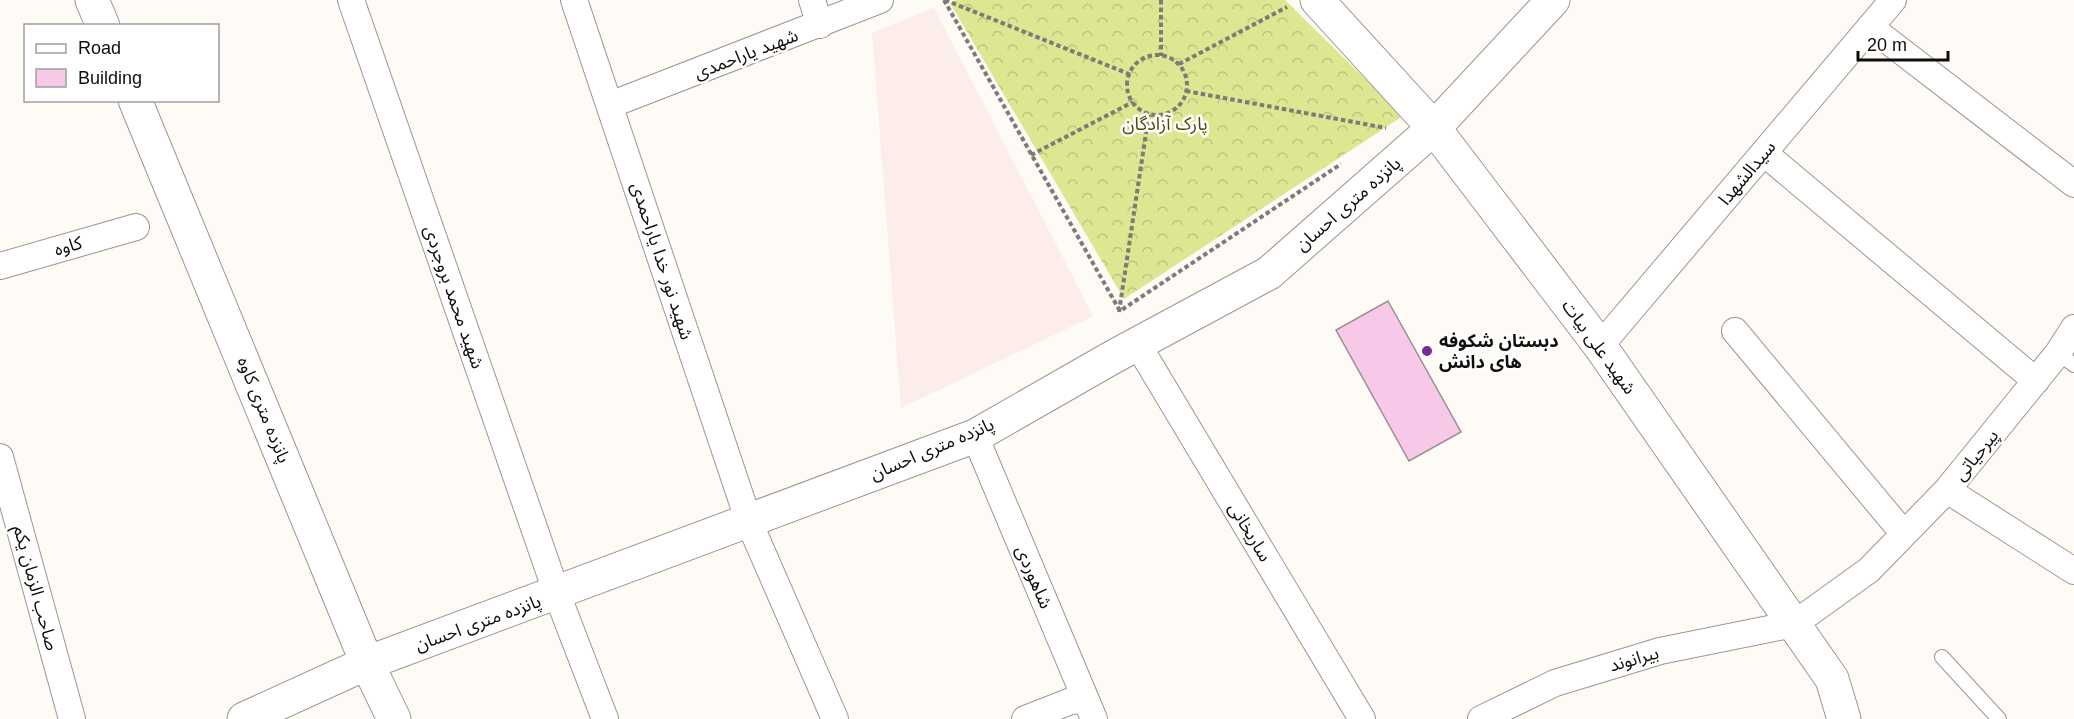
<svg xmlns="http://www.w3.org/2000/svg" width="2074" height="719" viewBox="0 0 2074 719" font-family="Arial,'Noto Sans Arabic',sans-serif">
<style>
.industrial{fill:#fcede8}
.forest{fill:url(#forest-crowns)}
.building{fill:#f8c8e9;stroke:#969094;stroke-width:1.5}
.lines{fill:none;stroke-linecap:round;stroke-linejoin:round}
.service-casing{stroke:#9b9691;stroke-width:16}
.minor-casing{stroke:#9b9691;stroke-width:28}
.tertiary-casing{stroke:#9b9691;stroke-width:35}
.path{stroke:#7d7a77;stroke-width:4;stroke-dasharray:4.5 3;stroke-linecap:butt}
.service{stroke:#fff;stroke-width:14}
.minor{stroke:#fff;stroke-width:26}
.tertiary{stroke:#fff;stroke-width:33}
.poi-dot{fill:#7a2999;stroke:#fff;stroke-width:2}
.labels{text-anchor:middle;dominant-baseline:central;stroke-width:5;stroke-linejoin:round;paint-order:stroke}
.street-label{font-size:18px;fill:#0f0e0c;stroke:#fff}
.park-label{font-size:18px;fill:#484c05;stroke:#fff}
.poi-label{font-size:18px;font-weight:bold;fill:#0f0e0c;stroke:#fff;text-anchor:start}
</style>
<defs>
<pattern id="forest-crowns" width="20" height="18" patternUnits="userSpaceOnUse" patternTransform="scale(1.5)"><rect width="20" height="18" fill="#dee692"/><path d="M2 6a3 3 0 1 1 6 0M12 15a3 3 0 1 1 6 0" fill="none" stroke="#bdc47d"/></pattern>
</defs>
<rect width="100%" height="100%" fill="#fefaf6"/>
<!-- industrial -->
<path class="industrial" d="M934,8L1093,316L901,408L872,33Z"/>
<!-- forest -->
<path class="forest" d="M955,0H1285L1403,116L1124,299L950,3Z"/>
<!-- building -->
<path class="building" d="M1388,301L1461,432L1409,461L1336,330Z"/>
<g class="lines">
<!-- service casing -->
<g class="service-casing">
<path id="service" d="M2058,353L2074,365
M1942,657L1999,719"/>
</g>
<!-- minor casing -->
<g class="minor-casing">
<path id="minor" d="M351,0L557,594L605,719
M574,0L749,522L835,719
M812,0L820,25
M1870,27L2074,184
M610,105L880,0
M1764,153L2036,381
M0,266L136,227
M2074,328L2058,353L1947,490L2074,571
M1735,331L1904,534
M1138,345L1362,719
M1600,346L1893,0
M975,436L1094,719
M0,457L72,719
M1025,719L1071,701L1085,700
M1481,719L1555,683L1660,651L1794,624L1869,570L1947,490"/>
</g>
<!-- tertiary casing -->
<g class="tertiary-casing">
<path id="tertiary" d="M92,0L103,26
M1317,0L1434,128L1600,346L1832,679L1844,719
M135,100L367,663L394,719
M244,719L367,663L975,436L1113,357L1269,273L1434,128L1553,0"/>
</g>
<!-- path -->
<path class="path" d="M944,0L1120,311L1341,164
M945,0L1129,74
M1161,0V56
M1127 85a30 30 0 1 1 60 0a30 30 0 1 1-60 0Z
M1179,64L1287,7
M1186,91L1386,128
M1031,155L1133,102
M1119,312L1149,113"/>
<!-- service -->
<use href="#service" class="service"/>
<!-- minor -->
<use href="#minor" class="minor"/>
<!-- tertiary -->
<use href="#tertiary" class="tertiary"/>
</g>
<!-- markers -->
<circle class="poi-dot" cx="1427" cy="351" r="6"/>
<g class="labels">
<!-- street labels -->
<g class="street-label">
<text transform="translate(746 54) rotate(-21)">شهید یاراحمدی</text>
<text transform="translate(1747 173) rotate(-50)">سیدالشهدا</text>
<text transform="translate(1348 204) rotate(-41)">پانزده متری احسان</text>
<text transform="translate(68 246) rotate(-16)">کاوه</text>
<text transform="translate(662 261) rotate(72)">شهید نور خدا یاراحمدی</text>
<text transform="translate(454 297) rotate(71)">شهید محمد بروجردی</text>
<text transform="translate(1599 347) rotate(54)">شهید علی بیات</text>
<text transform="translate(264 410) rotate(68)">پانزده متری کاوه</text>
<text transform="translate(932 449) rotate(-23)">پانزده متری احسان</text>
<text transform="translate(1976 455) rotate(-51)">پیرحیاتی</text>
<text transform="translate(1250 532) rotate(59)">ساریخانی</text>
<text transform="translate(1034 577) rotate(67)">شاهوردی</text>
<text transform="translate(36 588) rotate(75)">صاحب الزمان یکم</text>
<text transform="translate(478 623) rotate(-20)">پانزده متری احسان</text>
<text transform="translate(1634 659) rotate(-16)">بیرانوند</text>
</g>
<!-- park labels -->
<g class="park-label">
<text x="1165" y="124">پارک آزادگان</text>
</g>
<!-- poi labels -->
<g class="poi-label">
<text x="1439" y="341">دبستان شکوفه<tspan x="1439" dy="21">های دانش</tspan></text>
</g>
</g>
<!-- legend -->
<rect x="24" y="24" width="195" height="78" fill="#ffffff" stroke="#9f9f9e" stroke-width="1.5"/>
<rect x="36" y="44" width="30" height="9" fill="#ffffff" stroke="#9f9f9e" stroke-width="1.5"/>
<text x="78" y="54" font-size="18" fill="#0f0e0c">Road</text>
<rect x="36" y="69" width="30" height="18" fill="#f8c8e9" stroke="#9f9f9e" stroke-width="1.5"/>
<text x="78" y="84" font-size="18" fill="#0f0e0c">Building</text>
<!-- scale -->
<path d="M1858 51v9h90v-9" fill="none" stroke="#0f0e0c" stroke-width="3"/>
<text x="1867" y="51" font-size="18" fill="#0f0e0c" stroke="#ffffff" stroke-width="4.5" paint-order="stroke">20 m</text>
</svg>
